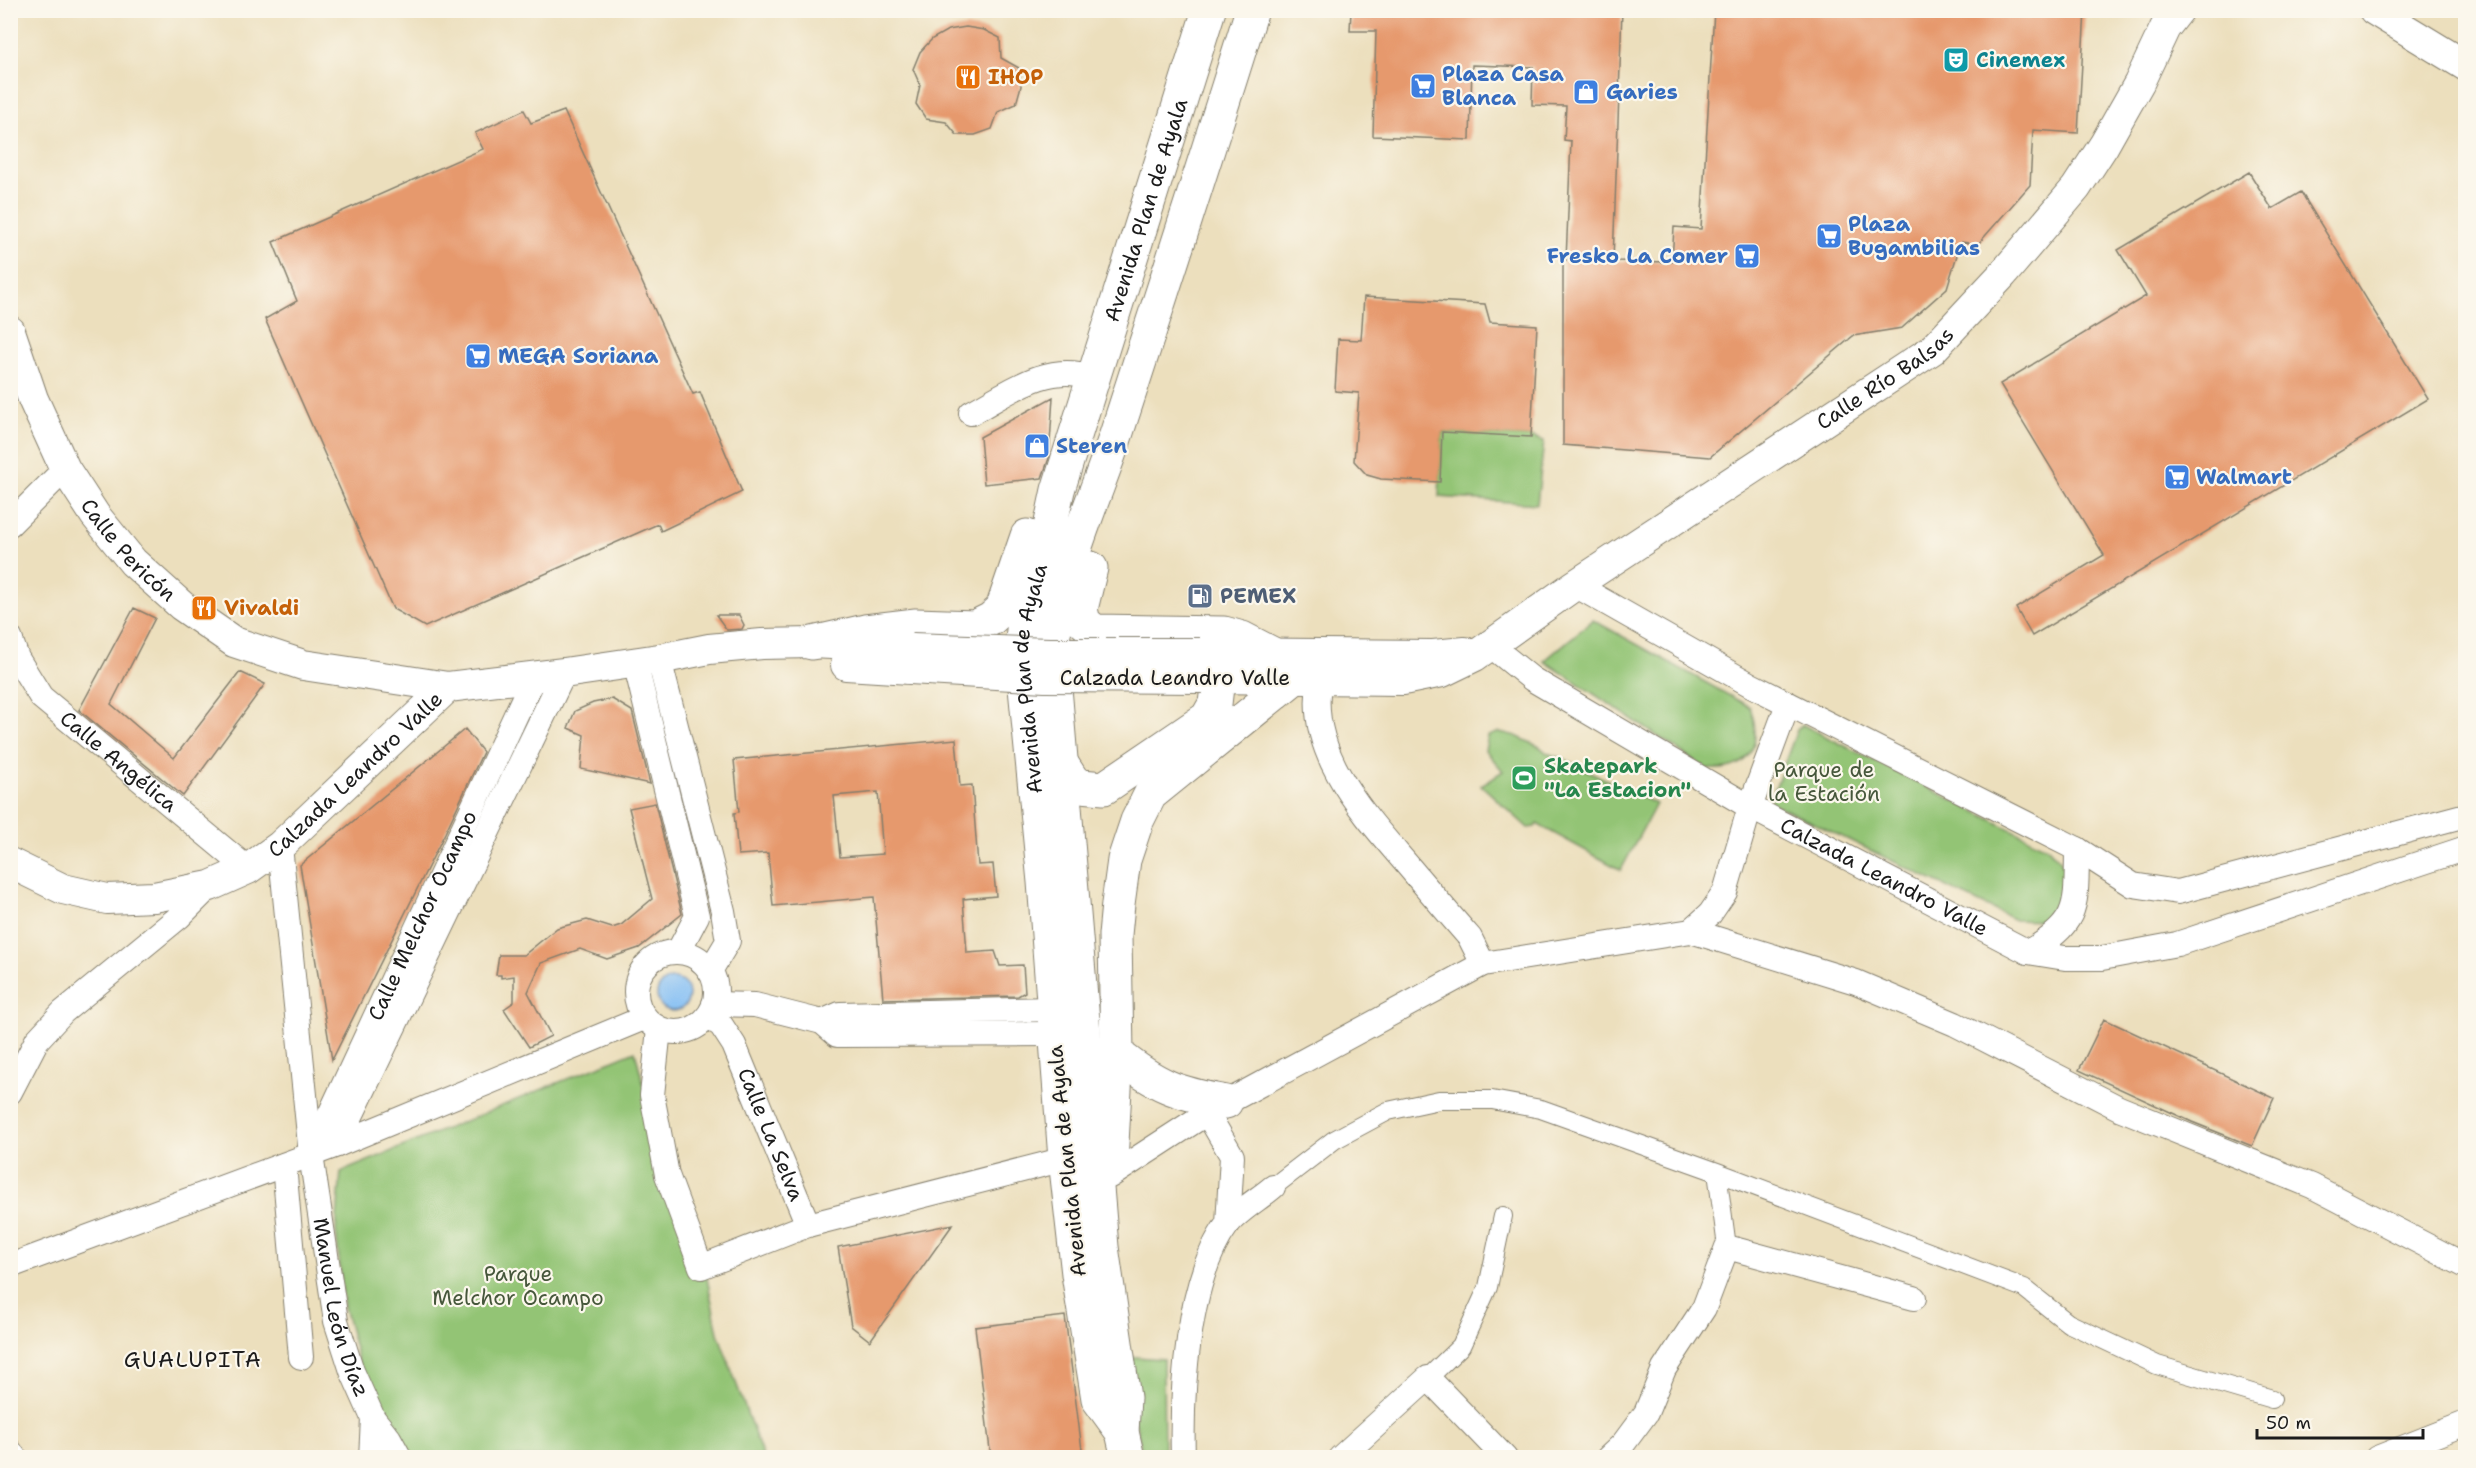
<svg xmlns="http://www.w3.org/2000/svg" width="2476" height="1468" viewBox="0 0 2476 1468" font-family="'Shantell Sans',sans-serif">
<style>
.green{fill:#93c475;stroke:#587048;stroke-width:1.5}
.water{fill:#81bdf4;stroke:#4e6c88;stroke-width:1.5}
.building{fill:#e6996d;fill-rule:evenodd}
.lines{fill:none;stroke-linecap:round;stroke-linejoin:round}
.pedestrian-casing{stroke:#847e6c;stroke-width:20}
.minor-casing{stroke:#847e6c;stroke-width:26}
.tertiary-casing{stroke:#847e6c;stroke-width:32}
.primary-casing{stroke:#847e6c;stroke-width:35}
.pedestrian{stroke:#fff;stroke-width:18}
.minor{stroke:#fff;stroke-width:24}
.tertiary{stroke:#fff;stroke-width:30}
.primary{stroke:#fff;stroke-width:33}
.tertiary-bridge-casing{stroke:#847e6c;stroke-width:32;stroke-linecap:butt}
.tertiary-bridge{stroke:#fff;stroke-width:30}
.labels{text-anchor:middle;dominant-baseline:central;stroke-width:4.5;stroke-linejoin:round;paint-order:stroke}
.culture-label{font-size:21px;font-weight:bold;fill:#0d838f;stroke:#fbf7ec;text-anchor:start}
.shop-label{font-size:21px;font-weight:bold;fill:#366cbe;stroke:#fbf7ec;text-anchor:start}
.food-label{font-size:21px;font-weight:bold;fill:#c56008;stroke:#fbf7ec;text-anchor:start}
.street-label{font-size:21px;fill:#1c1c1c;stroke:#fbf7ec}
.service-label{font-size:21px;font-weight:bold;fill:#4e5e75;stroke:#fbf7ec;text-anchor:start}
.leisure-label{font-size:21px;font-weight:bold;fill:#27864d;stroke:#fbf7ec;text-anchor:start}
.park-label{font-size:21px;fill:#46573b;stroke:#fbf7ec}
.neighbourhood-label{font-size:22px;letter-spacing:1.5px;fill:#1c1c1c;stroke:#fbf7ec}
</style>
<rect width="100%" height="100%" fill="#fbf7ec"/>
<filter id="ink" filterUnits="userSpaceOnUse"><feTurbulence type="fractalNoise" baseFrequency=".0167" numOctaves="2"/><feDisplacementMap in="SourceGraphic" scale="12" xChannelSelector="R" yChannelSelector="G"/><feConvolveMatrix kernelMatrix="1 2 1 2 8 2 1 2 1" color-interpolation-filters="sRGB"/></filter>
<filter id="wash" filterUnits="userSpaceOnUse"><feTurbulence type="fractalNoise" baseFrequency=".008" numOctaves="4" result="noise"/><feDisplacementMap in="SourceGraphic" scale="24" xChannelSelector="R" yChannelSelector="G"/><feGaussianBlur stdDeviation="1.35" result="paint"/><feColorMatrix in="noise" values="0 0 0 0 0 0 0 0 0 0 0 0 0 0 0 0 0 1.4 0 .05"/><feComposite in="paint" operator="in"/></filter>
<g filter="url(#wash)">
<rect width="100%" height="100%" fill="#ecdfbd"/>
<!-- green -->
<path class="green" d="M1442,432L1531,437L1544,441L1537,504L1439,497Z
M1593,620L1750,707C1763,745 1751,772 1707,769L1544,661Z
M1803,725L2048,848C2052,853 2060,859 2064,866C2073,882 2060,912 2043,919C2036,922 2023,920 2015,920L1770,802L1797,730Z
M1500,732L1516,736L1540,747L1547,753L1564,759L1656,804L1621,870L1537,824L1535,827L1528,828L1481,785L1503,771L1485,750L1488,736Z
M635,1051L651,1114L706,1273L718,1333L763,1457H401L364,1383L344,1307L336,1230L341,1172Z
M1121,1356L1163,1359L1164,1457H1143Z"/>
<!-- water -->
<path class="water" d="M657 995a16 16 0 1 1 32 0a16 16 0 1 1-32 0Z"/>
<g id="blocks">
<!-- building -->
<path class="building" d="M1351,10H1622L1613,261L1672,262L1674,227L1701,229L1714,10H2085L2078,133L2033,130L2030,185L1978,244L1961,242L1947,288L1902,328L1853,336L1710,457L1563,445V260H1566L1571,141L1564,140L1566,106L1532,105L1533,67L1472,65L1470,140L1373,136L1376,31H1350Z
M966,27L984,30L1000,38L1001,58L1019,68L1021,86L1016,104L998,112L992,129L975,135H957L946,122L926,119L916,104L920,85L913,69L920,52L932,39L948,30Z
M524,110L531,123L564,111L693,394L700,392L742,492L661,531L658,524L425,627L393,609L265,319L297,301L273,242L483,149L475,133Z
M2249,172L2272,209L2301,192L2428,399L2032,636L2016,608L2104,555L2000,384L2146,296L2118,250Z
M1364,297L1485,304L1490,322L1537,325L1531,437L1442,432L1440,482L1381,479L1367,475L1354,461L1359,393L1335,391L1338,339L1361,340Z
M1053,397L1049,458L1042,478L984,484L980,437Z
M134,608L155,618L111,704L174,758L240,672L265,684L183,796L79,710Z
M716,615H739L744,625L742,629L727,630Z
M612,699L632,711L650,784L581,769L584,735L568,728L575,711L593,703Z
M465,729L483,752L445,833L332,1060L300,865Z
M956,739L960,786L972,785L978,865L993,864L996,896L963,899L967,953L995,951L1000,966L1023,965L1025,992L1018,996L883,999L874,897L773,906L768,853L738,855L734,813L739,812L734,760ZM878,792L883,854L840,857L834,796Z
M655,803L682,914L639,948L607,959L580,949L541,963L528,992L551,1036L529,1047L504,1009L514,1002V976L501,978V975H496L499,955H524L557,928L587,920L612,928L621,925L652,899L629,808Z
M2104,1019L2274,1098L2252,1146L2192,1122L2079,1070Z
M953,1224L870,1341L851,1326L838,1247Z
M1065,1316L1083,1458H991L975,1327Z"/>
</g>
</g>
<g filter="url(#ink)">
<use href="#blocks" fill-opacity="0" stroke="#847e6c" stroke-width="1.5"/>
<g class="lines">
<!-- pedestrian casing -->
<g class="pedestrian-casing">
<path id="pedestrian" d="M1717,1172L1727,1247
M1273,1187L1334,1140L1388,1111L1439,1100H1492L1541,1109L1717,1172L2024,1288L2068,1323L2157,1365L2272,1399
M1428,1378L1461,1346L1488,1287L1503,1216"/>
</g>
<!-- minor casing -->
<g class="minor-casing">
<g id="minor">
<path d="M971,413C1010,392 1046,362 1092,377"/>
<path d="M10,524L65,469"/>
<path d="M1575,585L1751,685L2077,849L2133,885L2178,892L2466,815"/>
<path id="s1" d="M10,638L17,658L41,697L248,869"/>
<path id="s2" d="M1490,645L1532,679L1750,807L2028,952L2065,958H2102L2177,944L2466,848"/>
<path d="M659,659L723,911L728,941L710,971"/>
<path d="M635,662L697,916L678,952"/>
<path d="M1320,679C1305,750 1362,812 1404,861C1426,887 1448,913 1470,938L1483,964"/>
<path id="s3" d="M280,846L311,1155L336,1321L352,1371L373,1418L371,1458"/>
<path d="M1691,931L1710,914L1725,892L1750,807L1788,704"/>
<circle cx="676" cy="992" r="40"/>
<path d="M2028,952C2081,922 2076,905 2077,849"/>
<path d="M714,1004L755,1005L822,1022L837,1035L1055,1034"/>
<path id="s4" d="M708,1017L721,1025L734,1045L808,1225"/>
<path d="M822,1022L840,1014L1053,1009"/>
<path d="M659,1029L652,1095L667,1175L701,1267L808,1225L1065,1159"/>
<path d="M10,1092L37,1040L63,1012L179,917L210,886"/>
<path d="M1207,1113L1232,1156L1228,1224"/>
<path d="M337,1145L564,673"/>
<path id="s5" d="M311,1155L534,676"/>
<path d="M284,1165L301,1357"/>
<path d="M1110,1176L1207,1113L1483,964L1691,931L1856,982L1955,1024L2119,1108L2312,1186L2466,1266"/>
<path d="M10,1266L337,1145L644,1018"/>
<path d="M373,1418L389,1438L400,1458"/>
<path d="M10,1451L15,1458"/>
<path d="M1183,1458C1181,1392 1187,1279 1227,1225C1238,1211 1259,1199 1273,1187"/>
<path d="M1340,1458L1428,1378L1505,1458"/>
<path d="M1608,1458L1623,1444L1646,1413L1664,1369L1704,1308L1727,1247L1914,1298"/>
<path d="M2377,1458L2466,1423"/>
</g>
</g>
<!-- tertiary casing -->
<g class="tertiary-casing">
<g id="tertiary">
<path d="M2374,10L2466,66"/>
<path id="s6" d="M10,331L33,399L65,469L95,515L133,562L182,606L234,642L303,665L448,687L564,673L659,659L709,649L762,644L812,643L912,648"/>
<path d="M1200,653L1433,655L1465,652"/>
<path d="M846,665L910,669"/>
<path id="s7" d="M1203,678L1403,680L1442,672L1475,656L1575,585L1932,350L2003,274L2076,188L2104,145L2139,83L2165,28L2179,10"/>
<path id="s8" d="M10,863L63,889L107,899L154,897L210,886L248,869L280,846L448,687"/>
</g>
</g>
<!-- primary casing -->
<g class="primary-casing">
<g id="primary">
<path d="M1091,568L1081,609L1084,622L1095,631L1224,633L1242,638L1271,653"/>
<path d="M812,643L865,631L916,625L975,627L991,619L1002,609L1027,536"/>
<path d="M1062,764L1073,781L1081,786L1104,788L1207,718L1215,704L1218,678"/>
<path d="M1117,1054C1157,1086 1176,1093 1226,1102"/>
<path d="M1111,1161L1117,1054L1115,935L1118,904L1124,860L1137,821L1150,795L1293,679"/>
<path id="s9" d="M1122,1432L1098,1399L1078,1274L1065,1159L1044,882L1021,647L1024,622L1046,546L1058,490L1209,10"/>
<path d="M1128,1458L1122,1432L1124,1398L1102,1247L1052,652C1058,576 1092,507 1116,435C1162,293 1208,152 1252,10"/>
</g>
</g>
<!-- pedestrian -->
<use href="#pedestrian" class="pedestrian"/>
<!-- minor -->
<use href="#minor" class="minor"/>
<!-- tertiary -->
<use href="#tertiary" class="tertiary"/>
<!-- primary -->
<use href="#primary" class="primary"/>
<!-- tertiary-bridge casing -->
<g class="tertiary-bridge-casing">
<path id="tertiary-bridge" d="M912,648L1049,653H1200
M910,669L1045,677L1203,678"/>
</g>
<!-- tertiary-bridge -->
<use href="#tertiary-bridge" class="tertiary-bridge"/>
</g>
</g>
<!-- icons -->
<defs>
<g id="theatre-square" transform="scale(1.35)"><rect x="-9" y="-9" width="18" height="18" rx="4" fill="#0f9aa8" stroke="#fbf7ec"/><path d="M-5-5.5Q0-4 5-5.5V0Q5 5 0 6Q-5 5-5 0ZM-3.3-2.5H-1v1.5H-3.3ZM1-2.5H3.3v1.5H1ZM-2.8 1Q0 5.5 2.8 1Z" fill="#fff"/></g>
<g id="restaurant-square" transform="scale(1.35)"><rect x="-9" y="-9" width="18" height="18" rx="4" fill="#e8710a" stroke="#fbf7ec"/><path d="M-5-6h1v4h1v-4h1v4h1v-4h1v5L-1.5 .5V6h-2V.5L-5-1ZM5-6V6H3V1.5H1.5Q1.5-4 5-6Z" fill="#fff"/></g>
<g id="supermarket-square" transform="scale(1.35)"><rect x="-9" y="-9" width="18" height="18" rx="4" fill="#3f7fe0" stroke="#fbf7ec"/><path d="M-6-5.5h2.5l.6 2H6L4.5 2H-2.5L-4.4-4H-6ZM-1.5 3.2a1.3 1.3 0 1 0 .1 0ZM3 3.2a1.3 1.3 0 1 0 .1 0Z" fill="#fff"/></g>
<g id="shop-square" transform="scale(1.35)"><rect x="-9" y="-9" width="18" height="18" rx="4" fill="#3f7fe0" stroke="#fbf7ec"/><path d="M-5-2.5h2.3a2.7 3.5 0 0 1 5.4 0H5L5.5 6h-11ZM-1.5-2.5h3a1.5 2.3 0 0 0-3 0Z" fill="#fff"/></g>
<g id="fuel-square" transform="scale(1.35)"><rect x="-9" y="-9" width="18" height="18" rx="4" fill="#5c6f8a" stroke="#fbf7ec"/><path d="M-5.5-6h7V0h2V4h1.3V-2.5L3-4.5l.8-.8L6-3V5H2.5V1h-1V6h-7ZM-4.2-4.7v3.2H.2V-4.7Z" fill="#fff"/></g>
<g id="stadium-square" transform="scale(1.35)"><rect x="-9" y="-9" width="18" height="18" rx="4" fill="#2e9e5b" stroke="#fbf7ec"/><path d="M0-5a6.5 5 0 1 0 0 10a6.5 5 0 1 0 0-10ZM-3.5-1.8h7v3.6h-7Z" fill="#fff"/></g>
</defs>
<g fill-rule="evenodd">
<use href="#theatre-square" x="1956" y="60"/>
<use href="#restaurant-square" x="968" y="77"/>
<use href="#supermarket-square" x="1423" y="86"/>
<use href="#shop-square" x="1586" y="92"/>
<use href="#supermarket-square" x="1829" y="236"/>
<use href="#supermarket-square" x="1747" y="256"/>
<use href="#supermarket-square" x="478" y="356"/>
<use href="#shop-square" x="1037" y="446"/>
<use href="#supermarket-square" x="2177" y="477"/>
<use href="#fuel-square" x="1200" y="596"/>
<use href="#restaurant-square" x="204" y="608"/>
<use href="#stadium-square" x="1524" y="778"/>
</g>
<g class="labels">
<!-- culture labels -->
<g class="culture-label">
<text x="1976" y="60">Cinemex</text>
</g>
<!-- shop labels -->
<g class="shop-label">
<text x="1442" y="74">Plaza Casa<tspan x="1442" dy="24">Blanca</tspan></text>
<text x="1606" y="92">Garies</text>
<text x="1848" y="224">Plaza<tspan x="1848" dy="24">Bugambilias</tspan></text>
<text x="1728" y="256" text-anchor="end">Fresko La Comer</text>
<text x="498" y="356">MEGA Soriana</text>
<text x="1056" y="446">Steren</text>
<text x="2196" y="477">Walmart</text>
</g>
<!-- food labels -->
<g class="food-label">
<text x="988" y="77">IHOP</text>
<text x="224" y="608">Vivaldi</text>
</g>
<!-- street labels -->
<g class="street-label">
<text stroke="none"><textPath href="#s9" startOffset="1252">Avenida Plan de Ayala</textPath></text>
<text stroke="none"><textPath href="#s7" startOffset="772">Calle Río Balsas</textPath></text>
<text stroke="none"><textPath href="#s6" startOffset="252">Calle Pericón</textPath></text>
<text stroke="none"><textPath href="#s9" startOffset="766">Avenida Plan de Ayala</textPath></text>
<text x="1175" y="678">Calzada Leandro Valle</text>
<text stroke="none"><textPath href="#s1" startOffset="168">Calle Angélica</textPath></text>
<text stroke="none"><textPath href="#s8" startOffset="393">Calzada Leandro Valle</textPath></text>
<text stroke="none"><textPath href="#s2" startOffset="458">Calzada Leandro Valle</textPath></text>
<text stroke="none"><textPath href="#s5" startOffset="264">Calle Melchor Ocampo</textPath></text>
<text stroke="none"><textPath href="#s4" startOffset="136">Calle La Selva</textPath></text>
<text transform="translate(1067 1161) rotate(-96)">Avenida Plan de Ayala</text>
<text stroke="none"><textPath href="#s3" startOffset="466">Manuel León Díaz</textPath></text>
</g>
<!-- service labels -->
<g class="service-label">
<text x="1220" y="596">PEMEX</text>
</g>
<!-- leisure labels -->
<g class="leisure-label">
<text x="1544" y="766">Skatepark<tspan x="1544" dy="24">"La Estacion"</tspan></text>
</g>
<!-- park labels -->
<g class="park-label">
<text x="1824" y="770">Parque de<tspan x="1824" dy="24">la Estación</tspan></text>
<text x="518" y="1274">Parque<tspan x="518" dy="24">Melchor Ocampo</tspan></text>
</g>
<!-- neighbourhood labels -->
<g class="neighbourhood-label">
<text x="193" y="1359">GUALUPITA</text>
</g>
</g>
<!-- margin -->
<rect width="2476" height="1468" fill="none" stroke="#fbf7ec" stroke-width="36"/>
<!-- scale -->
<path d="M2257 1429v9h166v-9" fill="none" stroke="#1c1c1c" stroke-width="3"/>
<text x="2266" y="1429" font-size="18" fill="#1c1c1c" stroke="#fbf7ec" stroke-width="4.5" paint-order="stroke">50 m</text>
</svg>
